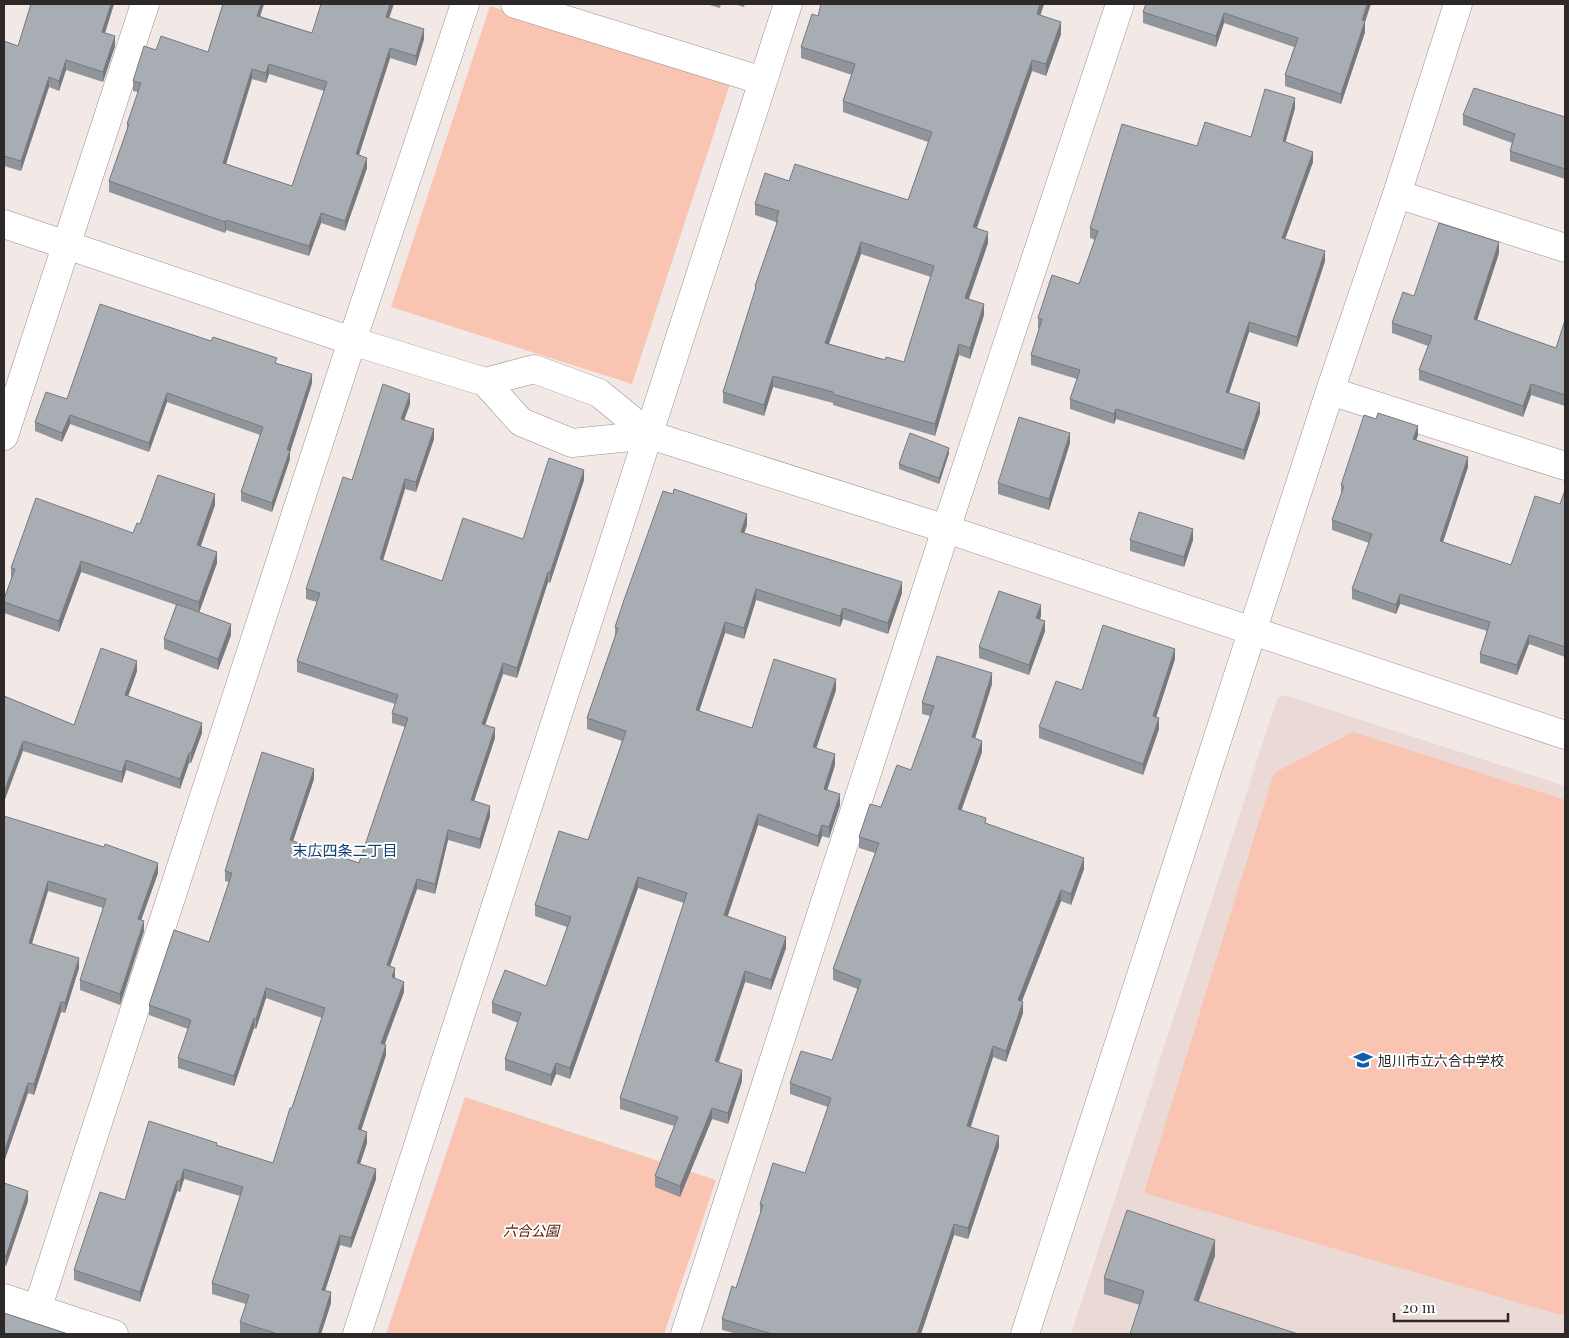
<svg xmlns="http://www.w3.org/2000/svg" width="1569" height="1338" viewBox="0 0 1569 1338" font-family="'Playfair Display','Noto Sans JP',serif">
<style>
.built{fill:#ead9d4}
.green{fill:#fac4b2}
.lines{fill:none;stroke-linecap:round;stroke-linejoin:round}
.street-casing{stroke:#9a918f;stroke-width:29}
.street{stroke:#fff;stroke-width:28}
.wall{fill:#90959b;fill-rule:evenodd}
.shaded-wall{fill:#76797e}
.building{fill:#a8adb4;stroke:#76797e;fill-rule:evenodd}
.labels{text-anchor:middle;dominant-baseline:central;stroke-width:4;stroke-linejoin:round;paint-order:stroke}
.poi-label{font-size:14px;fill:#2c2928;stroke:#fff;text-anchor:start}
.park-label{font-size:14px;font-style:italic;fill:#531400;stroke:#fff}
.neighbourhood-label{font-size:15px;fill:#134073;stroke:#fff}
</style>
<rect width="100%" height="100%" fill="#f2e9e6"/>
<!-- built -->
<path class="built" d="M1284,695L1565,786V1334H1071L1277,699Z"/>
<!-- green -->
<path class="green" d="M490,6L730,84L632,384L391,307Z
M1353,732L1565,800V1314L1561,1315L1144,1193L1274,773Z
M465,1097L716,1180L664,1334H386Z"/>
<g class="lines">
<!-- street casing -->
<g class="street-casing">
<path id="street" d="M515,4L763,81
M1397,194L1565,248
M4,224L352,341L485,382L521,422L572,443L650,435
M485,382L534,369L599,393L650,435L946,529L1565,735
M1330,391L1565,466
M4,436L145,4
M4,1298L114,1334
M37,1310L352,341L465,4
M357,1334L788,4
M685,1334L946,529L1120,4
M1025,1334L1330,391L1397,194L1458,4"/>
</g>
<!-- street -->
<use href="#street" class="street"/>
</g>
<!-- wall -->
<path class="wall" d="M31,4H114L105,33L115,46L103,82L66,70L59,91L49,87L21,171L4,166V41L18,46Z
M223,4H264L260,16L312,33L389,18L424,39L416,66L390,58L359,155L367,168L345,231L321,223L309,256L226,230L225,233L109,192V181L127,129V124L138,92L133,91V81L156,50L208,52ZM269,74L324,91L292,186L226,164L252,79L266,83Z
M706,4H721L720,8Z
M734,4H745L744,7Z
M821,4H1044L1040,15L1061,34L1046,76L1032,71L977,228L988,243L969,299L984,315L970,359L959,355L935,436L833,405V403L773,387L764,416L723,403V392L755,291V286L776,226V222L755,215V204L908,200L928,142L843,112V101L852,75L801,58V47L818,16ZM861,254L931,277L904,362L885,360L829,344Z
M1146,4L1365,22V32L1341,104L1285,86V75L1294,47L1224,23L1216,47L1143,23V12Z
M1295,108L1285,142L1313,162L1285,239L1325,261L1297,347L1249,332L1229,393L1260,413L1244,460L1116,419L1114,424L1070,409V399L1077,379L1031,365V355L1040,329L1038,328V318L1079,284L1095,240L1090,238V228L1197,146L1251,137Z
M1463,115L1565,117V179L1510,161V151L1512,143L1463,125Z
M1499,253L1477,320L1556,348L1565,320V406L1531,395L1523,417L1419,380V370L1428,346L1392,333V323L1414,296Z
M277,363L312,383L290,452V459L272,512L241,501V492L260,435L167,402L149,452L70,424L62,442L35,431V422L67,399Z
M410,404L404,419L434,439L416,492L405,489L383,560L442,581L523,539L584,480L550,583L548,582L517,678L503,674L485,725L495,738L474,801L490,816L480,849L448,840L435,894L417,889L390,966L395,978L404,992L385,1044L386,1055L361,1130L367,1143L360,1164L376,1179L351,1248L340,1245L325,1291L331,1303L321,1334H245L240,1333V1322L246,1304L212,1294V1283L240,1196L184,1179L180,1192L177,1191L140,1302L74,1280V1270L125,1200L217,1145L273,1163L322,1018L266,998L256,1029L254,1028L234,1086L178,1068V1058L188,1029L149,1015V1005L209,942L229,882L225,881V871L314,779L293,841L359,863L405,727L392,723V713L395,704L297,672V661L317,602L306,599V589L352,480Z
M1418,435L1416,440L1468,467L1443,542L1511,565L1560,504L1565,490V657L1529,644L1517,675L1480,663V654L1487,631L1400,604L1396,614L1352,599V589L1369,543L1332,530V520L1341,494V485Z
M1070,443L1049,510L998,494V483Z
M949,453L939,484L899,469V464Z
M215,505L201,546L217,563L199,612L231,635L218,670L164,649V639L176,605L81,572L59,632L4,613V599L11,579V568L133,533L140,524Z
M747,525L744,533L902,593L888,634L843,619L840,627L756,600L744,639L725,633L699,711L752,728L836,690L816,748L835,765L827,790L840,805L829,838L822,836L818,847L758,825L728,916L786,948L771,990L745,982L719,1062L742,1081L728,1124L712,1119L680,1197L655,1187V1176L674,1126L620,1109V1098L684,903L638,888L570,1079L556,1074L551,1086L505,1070V1059L518,1023L492,1013V1003L546,986L567,927L535,916V905L588,840L622,741L587,729V718L615,637V627Z
M1130,540H1193L1184,567L1130,551Z
M1041,616L1040,619L1045,631L1029,675L979,658V647Z
M1175,659L1156,717L1159,729L1143,775L1039,738V727L1082,690Z
M137,671L128,696L202,733L191,763H189L180,789L126,770L122,783L23,751L4,696L74,725Z
M992,684L975,738L982,752L961,811L1084,869L1071,905L1061,901L1022,1001L1023,1013L1006,1062L993,1057L971,1127L999,1147L968,1239L954,1235L921,1334H737L722,1330V1319L736,1288L760,1215V1204L805,1173L828,1107L790,1094V1083L832,1060L858,989L833,980V969L875,853L859,848V837L911,770L930,716L922,714V703Z
M4,816L158,873L141,920L144,931L120,1005L80,990V980L103,908L48,891L32,943L79,968L65,1013L61,1012L34,1095L28,1093L4,1162Z
M4,1183L28,1201L6,1266L4,1265Z
M1215,1256L1140,1305L1104,1294V1278Z"/>
<!-- shaded-wall -->
<path class="shaded-wall" d="M111,4H114L102,42V32Z
M261,4H264L257,26V16Z
M390,4H394L386,27V17Z
M1040,4H1044L1037,26V14Z
M1367,4H1371L1365,22V32L1341,104V94Z
M1224,13V23L1216,47V36Z
M1061,22V34L1046,76V64Z
M424,29V39L416,66V56Z
M115,36V46L103,82V72Z
M390,48V58L356,164V154Z
M66,60V70L59,91V81Z
M1032,60V71L973,238V227Z
M269,64V74L266,83V73Z
M252,69V79L223,174V163Z
M49,77V87L21,171V161Z
M1295,98V108L1283,151V141Z
M1313,152V162L1282,248V238Z
M367,158V168L345,231V221Z
M321,213V223L309,256V246Z
M226,220V230L225,233V222Z
M988,232V243L965,309V298Z
M861,242V254L825,355V343Z
M1499,242V253L1474,330V319Z
M1325,251V261L1297,347V337Z
M984,304V315L970,359V348Z
M1249,322V332L1226,402V392Z
M959,344V355L935,436V424Z
M312,374V383L290,452V459L272,512V503L287,450Z
M773,376V387L764,416V405Z
M1531,384V395L1523,417V406Z
M167,393V402L149,452V443Z
M410,394V404L401,429V419Z
M1260,403V413L1244,460V450Z
M1116,409V419L1114,424V414Z
M70,415V424L62,442V433Z
M1418,426V435L1413,449V439Z
M434,429V439L416,492V482Z
M1070,433V443L1049,510V499Z
M949,448V453L939,484V478Z
M1468,457V467L1440,551V541Z
M584,470V480L550,583V573Z
M405,479V489L380,570V559Z
M215,494V505L197,556V545Z
M747,514V525L741,543V532Z
M1193,529V540L1184,567V557Z
M217,552V563L199,613V602Z
M81,561V572L59,632V621Z
M548,572V582L517,678V668Z
M902,582V593L888,634V623Z
M756,589V600L744,639V628Z
M1400,594V604L1396,614V605Z
M1041,605V616L1036,629V618Z
M843,608V619L840,627V616Z
M1045,621V631L1029,675V665Z
M725,622V633L696,721V710Z
M231,624V635L218,670V659Z
M1529,635V644L1517,675V665Z
M1175,649V659L1153,727V716Z
M137,661V671L125,705V695Z
M503,663V674L482,734V724Z
M992,673V684L972,748V737Z
M836,679V690L813,758V747Z
M1159,718V729L1143,775V764Z
M202,723V733L191,763V753Z
M495,728V738L471,810V800Z
M23,741V751L4,802V792Z
M982,741V752L958,820V809Z
M189,753V763L180,789V779Z
M835,754V765L824,800V789Z
M126,760V770L122,783V772Z
M314,769V779L290,850V840Z
M840,794V805L829,838V827Z
M490,806V816L480,849V839Z
M758,814V825L724,926V915Z
M822,825V836L818,847V836Z
M448,830V840L435,894V884Z
M1084,858V869L1071,905V894Z
M158,863V873L138,929V919Z
M638,877V888L570,1079V1068Z
M417,879V889L387,975V965Z
M48,881V891L29,953V943Z
M1061,890V901L1018,1011V1000Z
M144,921V931L120,1005V994Z
M786,937V948L771,990V980Z
M79,958V968L65,1013V1003Z
M395,968V978L392,987V977Z
M745,971V982L715,1072V1061Z
M404,982V992L381,1053V1043Z
M266,988V998L256,1029V1019Z
M61,1002V1012L34,1095V1084Z
M1023,1002V1013L1006,1062V1051Z
M254,1018V1028L234,1086V1076Z
M386,1045V1055L358,1140V1129Z
M993,1046V1057L967,1137V1126Z
M556,1063V1074L551,1086V1075Z
M742,1070V1081L728,1124V1113Z
M28,1083V1093L4,1162V1152Z
M712,1108V1119L680,1197V1186Z
M367,1132V1143L357,1173V1163Z
M999,1136V1147L968,1239V1228Z
M184,1169V1179L180,1192V1181Z
M376,1169V1179L351,1248V1238Z
M177,1181V1191L140,1302V1292Z
M28,1191V1201L6,1266V1256Z
M954,1224V1235L921,1334H917Z
M340,1235V1245L322,1300V1290Z
M1215,1240V1256L1194,1315V1300Z
M331,1292V1303L321,1334H318Z"/>
<!-- building -->
<path class="building" d="M31,4H111L102,32L115,36L103,72L66,60L59,81L49,77L21,161L4,156V41L18,46Z
M223,4H261L257,16L312,33L321,4H390L386,17L424,29L416,56L390,48L356,154L367,158L345,221L321,213L309,246L226,220L225,222L109,181L129,124H127L141,83L133,81L144,46L156,50L161,36L208,52ZM269,64L327,82L292,186L223,163L252,69L266,73Z
M821,4H1040L1037,14L1061,22L1046,64L1032,60L973,227L988,232L965,298L984,304L970,348L959,344L935,424L833,394V392L773,376L764,405L723,392L756,287L755,286L778,220H776L779,211L755,204L765,173L789,181L795,164L908,200L932,132L843,101L855,64L801,47L812,14L818,16ZM861,242L934,266L904,362L886,357L885,360L825,343Z
M1146,4H1367L1362,20L1365,21L1341,94L1285,75L1298,38L1224,13L1216,36L1143,12Z
M1474,88L1565,117V169L1510,151L1515,134L1463,115Z
M1265,89L1295,98L1283,141L1313,152L1282,238L1325,251L1297,337L1249,322L1226,392L1260,403L1244,450L1116,409L1114,414L1070,399L1080,370L1031,355L1042,319L1038,318L1052,275L1079,284L1098,231L1090,228L1122,124L1197,146L1205,122L1251,137Z
M1439,223L1499,242L1474,319L1556,348L1565,320V395L1531,384L1523,406L1419,370L1432,336L1392,323L1403,292L1414,296Z
M100,304L211,341L213,337L277,358L275,363L312,374L287,450H290L272,503L241,492L263,427L167,393L149,443L70,415L62,433L35,422L46,392L67,399Z
M383,384L410,394L401,419L434,429L416,482L405,479L380,559L442,581L463,518L523,539L549,458L584,470L550,573L548,572L517,668L503,663L482,724L495,728L471,800L490,806L480,839L448,830L435,884L417,879L387,965L395,968L392,977L404,982L381,1043L386,1045L358,1129L367,1132L357,1163L376,1169L351,1238L340,1235L322,1290L331,1292L318,1334H278L240,1322L249,1295L212,1283L243,1187L184,1169L180,1181H177L140,1292L74,1270L100,1192L125,1200L149,1121L217,1143L216,1145L273,1163L290,1108H292L325,1008L266,988L256,1019L254,1018L234,1076L178,1058L191,1020L149,1005L174,930L209,942L232,873L225,871L262,752L314,769L290,840L359,863L408,718L392,713L398,695L297,661L320,593L306,589L343,477L352,480Z
M1378,413L1418,426L1413,439L1468,457L1440,541L1511,565L1535,496L1560,504L1565,490V647L1529,635L1517,665L1480,654L1490,622L1400,594L1396,605L1352,589L1372,534L1332,520L1344,486L1341,485L1364,415L1376,419Z
M1019,417L1070,433L1049,499L998,483Z
M910,433L949,448L939,478L899,464Z
M158,475L215,494L197,545L217,552L199,602L81,561L59,621L4,602V599L15,569L11,568L36,498L133,533L137,523L140,524Z
M674,489L747,514L741,532L902,582L888,623L843,608L840,616L756,589L744,628L725,622L696,710L752,728L774,659L836,679L813,747L835,754L824,789L840,794L829,827L822,825L818,836L758,814L724,915L786,937L771,980L745,971L715,1061L742,1070L728,1113L712,1108L680,1186L655,1176L678,1117L620,1098L687,893L638,877L570,1068L556,1063L551,1075L505,1059L521,1013L492,1003L505,970L546,986L571,917L535,905L559,831L588,840L626,731L587,718L618,628L615,627L624,600L663,491L673,494Z
M1139,512L1193,529L1184,557L1130,540Z
M999,591L1041,605L1036,618L1045,621L1029,665L979,647Z
M177,604L231,624L218,659L164,639Z
M1103,625L1175,649L1153,716L1159,718L1143,764L1039,727L1056,681L1082,690Z
M101,648L137,661L125,695L202,723L191,753H189L180,779L126,760L122,772L23,741L4,792V696L74,725Z
M937,656L992,673L972,737L982,741L958,809L986,818L985,823L1084,858L1071,894L1061,890L1018,1000L1023,1002L1006,1051L993,1046L967,1126L999,1136L968,1228L954,1224L917,1334H772L722,1319L732,1286L736,1288L763,1205L760,1204L773,1163L805,1173L831,1098L790,1083L801,1051L832,1060L861,980L833,969L879,843L859,837L870,804L881,807L897,765L911,770L934,706L922,703Z
M4,816L104,847L105,844L158,863L138,919L144,921L120,994L80,980L106,899L48,881L29,943L79,958L65,1003L61,1002L34,1084L28,1083L4,1152Z
M4,1183L28,1191L6,1256L4,1255Z
M1127,1210L1215,1240L1194,1300L1298,1334H1130L1144,1291L1104,1278Z
M4,1313L68,1334H4Z"/>
<!-- icons -->
<defs>
<g id="school-bare" transform="scale(1.5)"><path d="M0-5L7-2L0 1L-7-2ZM-4 1L0 2.5L4 1V4Q0 6-4 4Z" fill="#0f5dab" stroke="#fff" stroke-width="2.5" paint-order="stroke"/></g>
</defs>
<g fill-rule="evenodd">
<use href="#school-bare" x="1363" y="1060"/>
</g>
<g class="labels">
<!-- poi labels -->
<g class="poi-label">
<text x="1378" y="1060">旭川市立六合中学校</text>
</g>
<!-- park labels -->
<g class="park-label">
<text x="531" y="1230">六合公園</text>
</g>
<!-- neighbourhood labels -->
<g class="neighbourhood-label">
<text x="345" y="850">末広四条二丁目</text>
</g>
</g>
<!-- border -->
<rect width="1569" height="1338" fill="none" stroke="#2c2928" stroke-width="10"/>
<!-- scale -->
<path d="M1394 1313v8h114v-8" fill="none" stroke="#2c2928" stroke-width="2.5"/>
<text x="1402" y="1313" font-size="15" fill="#2c2928" stroke="#ffffff" stroke-width="4" paint-order="stroke">20 m</text>
</svg>
